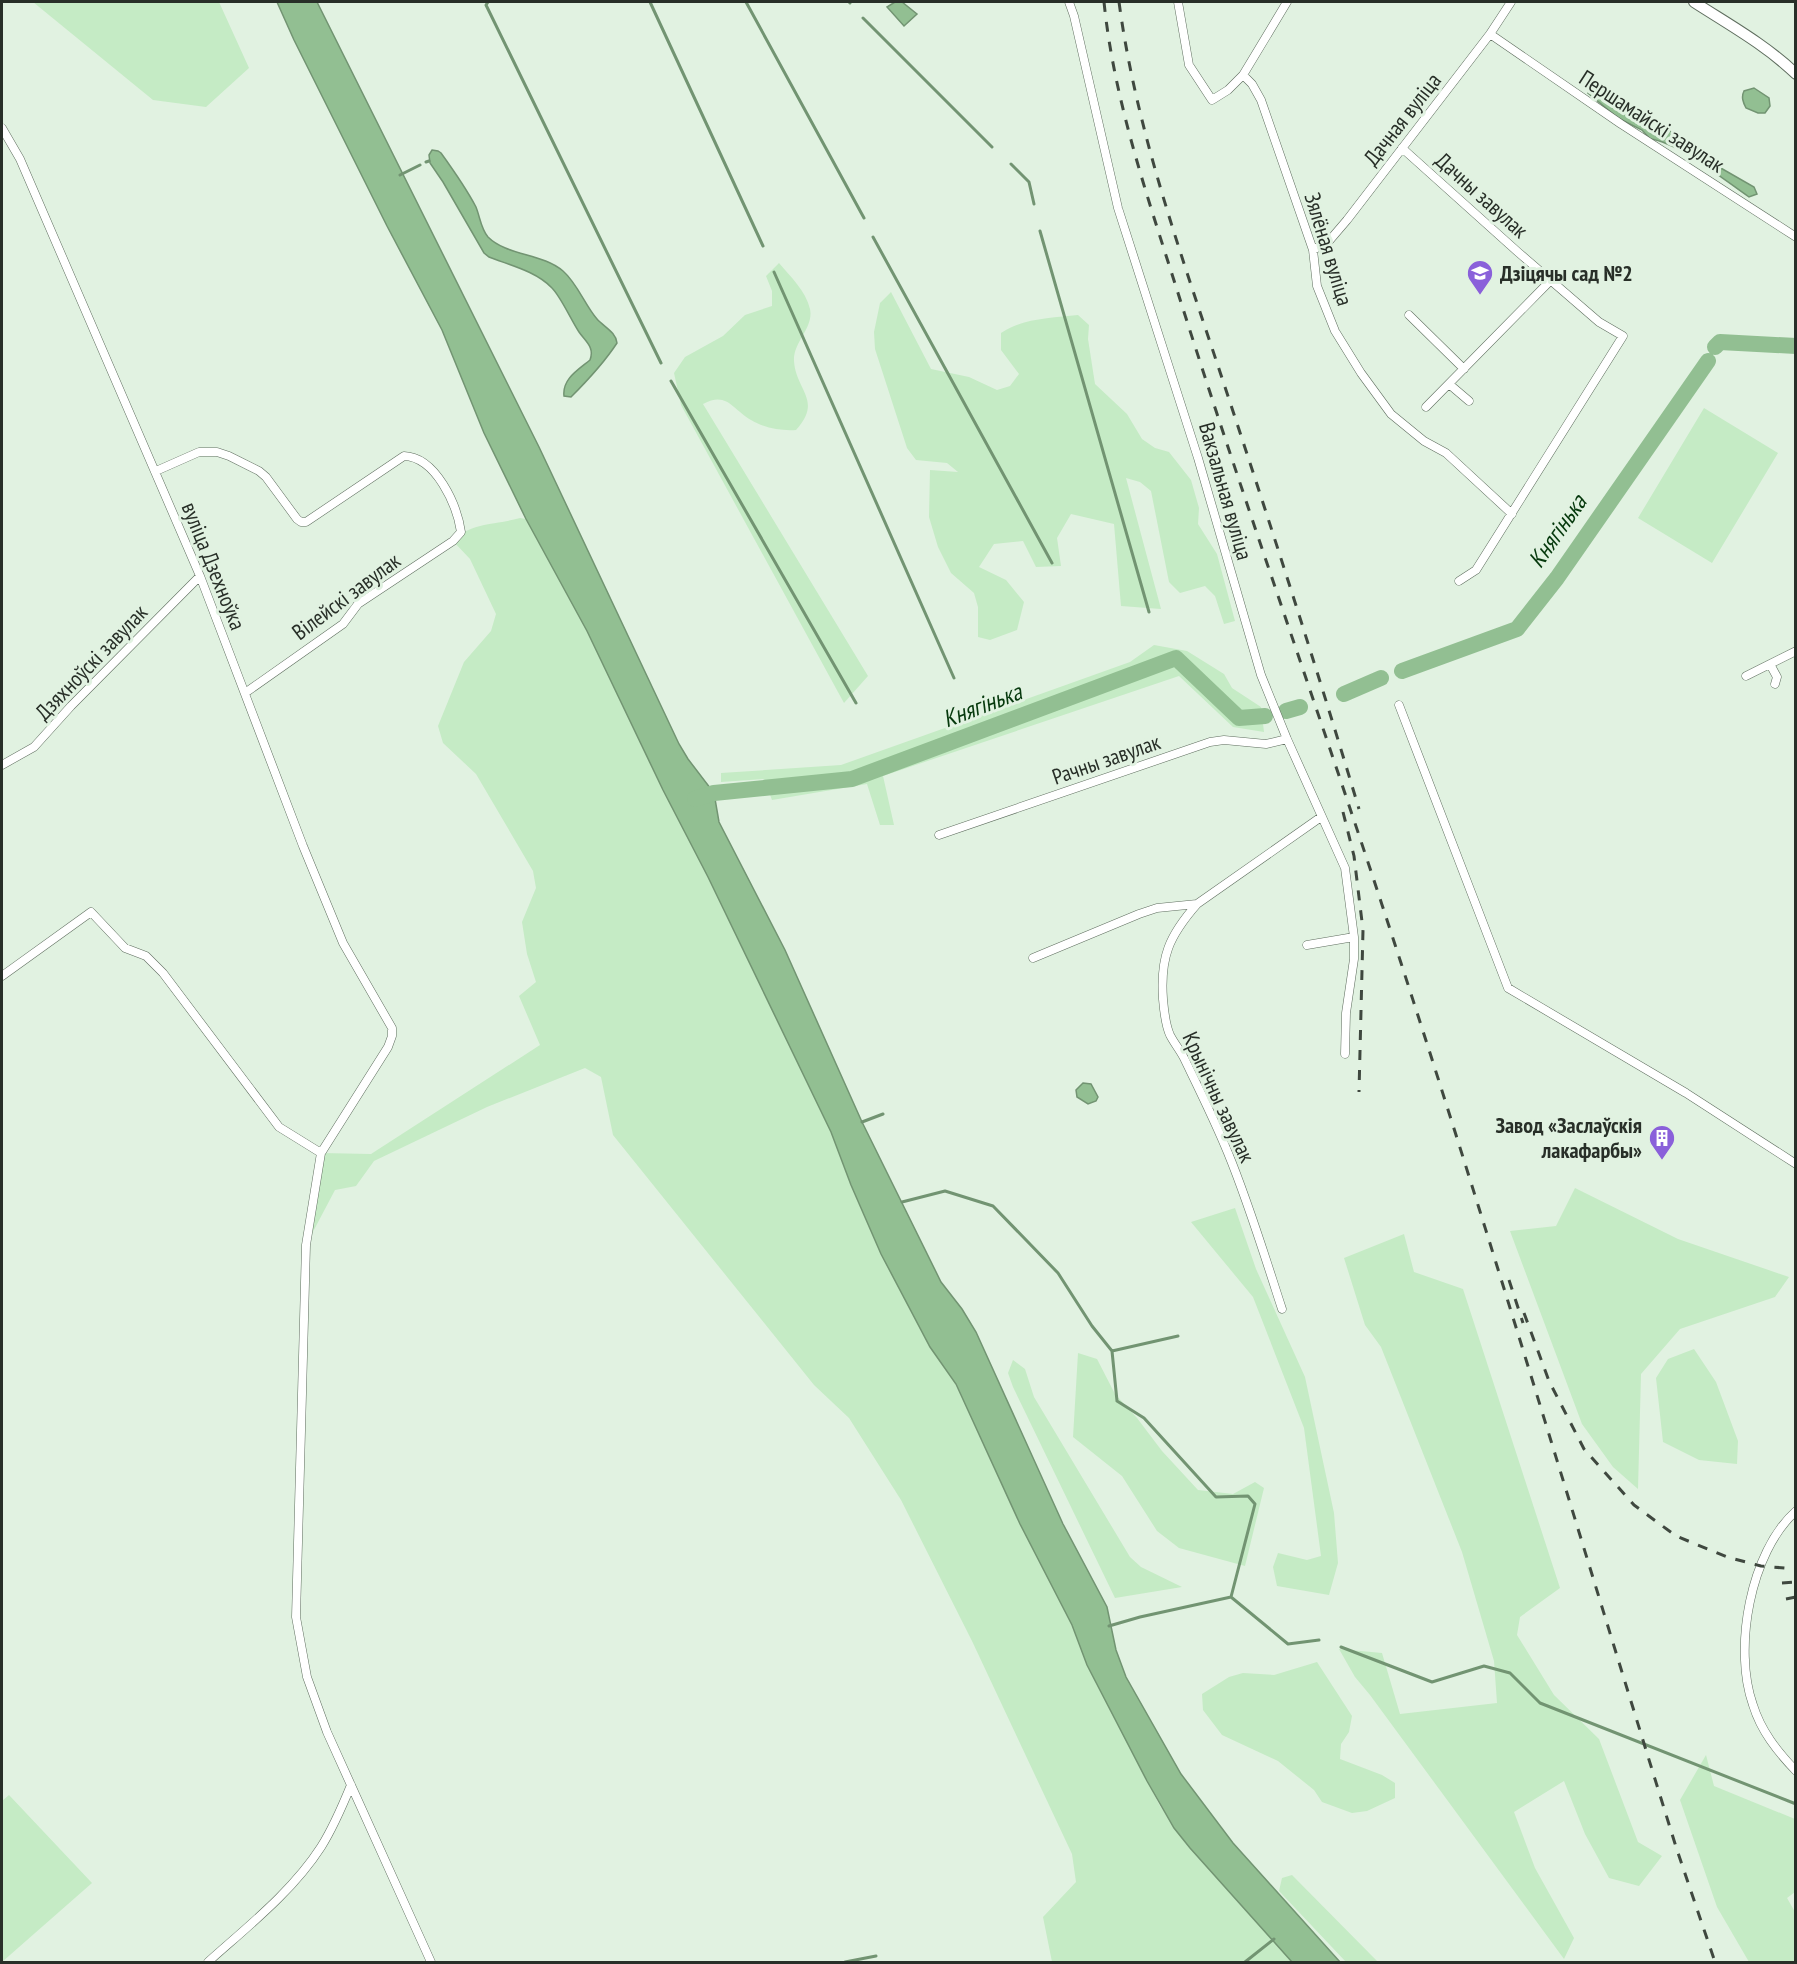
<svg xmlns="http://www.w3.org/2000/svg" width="1797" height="1964" viewBox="0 0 1797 1964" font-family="'PT Sans Narrow',sans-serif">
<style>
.green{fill:#c5ebc5}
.water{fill:#92bf92;stroke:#729472;stroke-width:1.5}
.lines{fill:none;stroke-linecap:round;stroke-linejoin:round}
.stream{stroke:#729472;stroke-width:3}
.river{stroke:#92bf92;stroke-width:16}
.minor-casing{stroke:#5e6d5e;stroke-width:9}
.secondary-casing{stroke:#5e6d5e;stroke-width:12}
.minor{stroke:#fff;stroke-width:8}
.secondary{stroke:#fff;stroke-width:10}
.rail{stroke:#3f483f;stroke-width:3;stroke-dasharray:10 10;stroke-linecap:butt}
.labels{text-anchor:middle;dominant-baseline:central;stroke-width:6;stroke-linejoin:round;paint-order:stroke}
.street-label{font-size:22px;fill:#282f28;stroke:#e1f2e1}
.poi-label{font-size:22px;font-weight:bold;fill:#282f28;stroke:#e1f2e1;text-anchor:start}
.water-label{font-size:24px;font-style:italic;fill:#06390d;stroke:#e1f2e1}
</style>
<rect width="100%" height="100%" fill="#e1f2e1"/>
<!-- green -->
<path class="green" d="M33,2H219L249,68L206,107L153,100Z
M779,263C790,276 806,291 810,309C814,328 793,342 794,361C796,391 823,400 796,430C781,431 764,428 751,420C732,409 727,391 703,404L868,676L844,703L681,405L674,373L685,357L723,336L745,315L772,306V291L766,276Z
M891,292L931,369L969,377L997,390L1010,386L1019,374L1001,350V333C1023,318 1052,318 1078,315L1089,325L1088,339L1095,384L1127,414L1142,439L1155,448L1169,452L1191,480L1199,508L1198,524L1217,554L1235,621L1224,624L1215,596L1205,586L1180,593L1169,582L1151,491L1140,482L1126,478L1161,609L1121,606L1114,524L1071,514L1057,538L1061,566L1036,567L1023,541L994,544L979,567L1006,580L1024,602L1017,630L990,640L978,637V607L974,593L951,573L938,547L929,517L930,470L958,472L947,463L916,460L907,448L875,349L874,332L880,303Z
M1704,408L1778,453L1712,563L1638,518Z
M520,518L526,519L587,631L663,790L708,877L831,1132L851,1185L881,1254L930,1347L956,1384L1020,1524L1072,1625L1087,1665L1160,1806L1190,1848L1292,1962H1052L1043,1917L1076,1882L1072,1854L972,1641L901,1500L849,1418L814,1385L613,1135L601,1077L585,1068L487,1107L374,1161L356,1186L335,1190L306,1245L321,1153L371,1154L540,1045L519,996L536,982L527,954L522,922L536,888L533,871L476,774L443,743L438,726L464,662L491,631L496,614L470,559L453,541C470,522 497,525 520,518Z
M1154,645L1187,651L1224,674L1232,688L1261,707L1264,732L1233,727L1179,676L883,776L894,825H880L867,784L772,800L764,779L721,782V773L841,765L1130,662Z
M1575,1188L1678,1239L1789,1277L1775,1297L1680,1329L1641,1374L1638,1489L1613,1467L1582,1424L1510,1231L1556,1226Z
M1235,1208L1256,1269L1305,1377L1334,1513L1338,1563L1329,1595L1277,1586L1273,1567L1278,1553L1307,1560L1321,1556L1304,1428L1253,1297L1191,1222Z
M1404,1234L1414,1272L1463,1289L1560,1588L1520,1617L1517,1635L1554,1695L1599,1739L1638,1842L1662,1856L1639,1886L1609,1878L1585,1834L1564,1781L1514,1812L1535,1868L1574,1938L1564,1959L1370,1695L1355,1677L1339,1649L1382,1653L1400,1714L1497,1703L1494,1661L1462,1552L1381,1347L1365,1325L1344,1258Z
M1694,1349L1716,1382L1738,1441L1737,1464L1699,1460L1663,1442L1656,1378L1668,1359Z
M1078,1353L1097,1359L1115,1394L1137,1418L1162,1451L1198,1490L1233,1494L1255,1482L1264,1488L1245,1566L1179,1548L1157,1531L1122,1476L1073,1437Z
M1013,1360L1025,1369L1034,1397L1130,1557L1141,1567L1182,1587L1115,1598L1013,1387L1008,1373Z
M1317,1662L1352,1716L1349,1732L1341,1744L1340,1759L1382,1775L1395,1783V1798L1367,1811L1352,1813L1322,1802L1314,1790L1278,1761L1222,1735L1203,1710L1202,1694L1229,1677L1243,1673L1274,1675Z
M1706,1755L1714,1786L1795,1819V1892L1787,1898L1795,1912V1962H1749L1717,1907L1680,1800Z
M9,1795L92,1883L2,1962V1801Z
M1292,1875L1378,1962H1346L1279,1891L1282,1878Z"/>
<!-- water -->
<path class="water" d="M277,2H317L539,447L679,744L688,759L714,793L719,822L785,950L862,1122L941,1282L962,1309L976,1332L1063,1524L1107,1607L1116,1650L1126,1677L1181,1774L1233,1843L1340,1962H1292L1190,1848L1174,1828L1147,1781L1087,1665L1072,1625L1020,1524L956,1384L930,1347L881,1254L851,1185L831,1132L708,877L663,790L587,631L526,519L484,433L442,330L387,226L294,40Z
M895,2H902L917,14L904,26L887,7Z
M1598,85L1608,88L1647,115L1646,125L1658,130L1666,128L1719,167L1754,187L1757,194L1749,197C1724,180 1678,142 1650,139L1642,130L1618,118L1588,93L1593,86Z
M1754,88L1769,98L1770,106L1765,113H1758L1746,108C1743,102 1741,97 1744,91Z
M432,150L438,151L441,153C454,171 466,188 476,207C480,217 481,229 488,237C507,256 542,253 563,271C577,283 585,305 597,319C604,327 616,332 617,343C604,363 588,380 571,397L564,396C562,379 578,370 590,360C595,347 585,341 579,332C571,320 561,297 552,288C536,271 509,265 489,257L484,253L443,182L430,163L429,155Z
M1083,1083L1091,1084L1098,1097L1096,1101L1088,1104L1077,1097L1076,1090Z"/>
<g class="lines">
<!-- stream -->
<path class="stream" d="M488,2L486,5L661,363
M650,2L763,246
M746,2L864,218
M849,2L850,3
M863,18L992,147
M426,162L429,161
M1011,164L1029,182L1034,204
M400,175L420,165
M1040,231L1149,612
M873,237L1052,563
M774,272L954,678
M671,381L856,703
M862,1122L883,1114
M902,1202L945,1191L993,1206L1058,1273L1092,1326L1112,1351L1178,1336
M1112,1351L1117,1401L1144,1418L1216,1497L1248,1496L1255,1504L1231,1597
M1109,1626L1140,1617L1231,1597L1288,1644L1319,1640
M1341,1647L1432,1682L1484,1666L1510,1673L1540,1703L1796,1804
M845,1962L876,1956
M1245,1962L1274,1939"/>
<!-- river -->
<path class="river" d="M1715,347L1720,342L1796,346
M1402,671L1517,629L1557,578L1708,361
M1344,694L1381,678
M1286,711L1300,707
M695,799L714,793L852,779L1176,658L1239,718L1265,716"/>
<!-- minor casing -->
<g class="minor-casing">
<path id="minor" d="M1069,2L1074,16L1118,208L1198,458L1261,675L1287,739L1345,868L1354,937L1307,945
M1178,2L1189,65L1212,100L1228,90L1243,75L1287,2
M1490,34L1621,124L1796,237
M1243,75L1252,84L1261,100L1313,250L1317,286L1335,331L1361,373L1391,414L1424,441L1446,453L1512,514
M2,128L20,159L200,576L303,846L343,943L392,1028V1036L388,1047L321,1153L306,1245L296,1617L307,1677L327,1732L431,1962
M1402,148L1519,253L1599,322L1623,336L1476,570L1459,581
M1313,250L1329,241L1347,220L1490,34L1511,2
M1409,315L1464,369
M1449,384L1469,401
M1426,407L1551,280
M156,471L199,452H217L229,456L259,471L266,477L297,519L301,522H306L404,456C436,457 457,505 461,532L453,541L358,604L343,624L245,693
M1770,664L1777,677L1775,684
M1746,676L1796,651
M1399,705L1508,988L1686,1093L1796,1164
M2,765L34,747L71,706L200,576
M939,835L1210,742L1224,740L1266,744L1287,739
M1197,904C1169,936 1160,957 1163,999C1164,1011 1165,1024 1170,1035C1174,1043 1180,1050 1184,1058C1199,1089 1215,1121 1228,1153C1249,1204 1265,1257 1282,1309
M1033,958L1139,914L1157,908L1197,904L1321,817
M2,976L91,912L125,948L146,956L163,973L279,1127L321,1153
M1345,1054L1346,1013L1354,959V937
M1796,1511C1750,1552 1733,1649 1753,1705C1761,1731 1777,1751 1796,1771
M208,1962C247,1927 292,1892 321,1847C333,1828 342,1807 351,1785"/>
</g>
<!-- secondary casing -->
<g class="secondary-casing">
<path id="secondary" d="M1694,2C1728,24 1766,45 1796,74"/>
</g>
<!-- minor -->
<use href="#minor" class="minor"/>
<!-- secondary -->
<use href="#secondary" class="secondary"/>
<!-- rail -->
<path class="rail" d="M1104,2C1114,101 1148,198 1178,293C1227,448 1280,601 1332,755C1455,1117 1563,1484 1677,1850L1715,1962
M1119,2C1136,129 1180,251 1220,372C1268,517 1315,662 1359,809
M1343,812L1354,856L1363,930L1359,1092
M1509,1280L1523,1323
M1524,1313L1549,1381L1584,1449L1634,1505L1676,1536L1727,1557L1761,1566L1796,1569
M1782,1583L1796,1582
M1786,1599L1796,1597"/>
</g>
<!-- icons -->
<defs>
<g id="school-pin" transform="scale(1.35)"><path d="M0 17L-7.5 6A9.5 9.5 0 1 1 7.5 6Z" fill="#8a60da" stroke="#e1f2e1"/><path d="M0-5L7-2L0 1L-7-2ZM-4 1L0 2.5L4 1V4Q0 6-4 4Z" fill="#fff"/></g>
<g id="building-pin" transform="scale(1.35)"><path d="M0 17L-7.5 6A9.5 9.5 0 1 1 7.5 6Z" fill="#8a60da" stroke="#e1f2e1"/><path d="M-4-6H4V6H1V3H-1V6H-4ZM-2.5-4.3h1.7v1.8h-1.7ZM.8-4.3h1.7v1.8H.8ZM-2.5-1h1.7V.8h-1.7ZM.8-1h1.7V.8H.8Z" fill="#fff"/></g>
</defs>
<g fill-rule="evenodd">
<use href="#school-pin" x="1480" y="273"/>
<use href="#building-pin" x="1662" y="1138"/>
</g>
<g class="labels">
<!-- street labels -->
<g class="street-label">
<text transform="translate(1402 119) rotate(-52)">Дачная вуліца</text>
<text transform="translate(1652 121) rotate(33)">Першамайскі завулак</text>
<text transform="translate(1482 195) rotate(42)">Дачны завулак</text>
<text transform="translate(1329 249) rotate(73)">Зялёная вуліца</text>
<text transform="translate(1226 491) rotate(74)">Вакзальная вуліца</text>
<text transform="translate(214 566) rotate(68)">вуліца Дзехноўка</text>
<text transform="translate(346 596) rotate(-37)">Вілейскі завулак</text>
<text transform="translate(91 662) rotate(-46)">Дзяхноўскі завулак</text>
<text transform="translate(1106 759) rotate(-19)">Рачны завулак</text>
<text transform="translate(1219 1097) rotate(65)">Крынічны завулак</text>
</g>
<!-- poi labels -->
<g class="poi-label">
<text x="1500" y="273">Дзіцячы сад №2</text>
<text x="1642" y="1125" text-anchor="end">Завод «Заслаўскія<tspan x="1642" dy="25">лакафарбы»</tspan></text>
</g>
<!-- water labels -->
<g class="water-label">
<text transform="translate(1557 531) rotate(-55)">Княгінька</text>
<text transform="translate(982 705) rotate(-21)">Княгінька</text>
</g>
</g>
<!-- border -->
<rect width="1797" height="1964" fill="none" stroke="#282f28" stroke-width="6"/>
</svg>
